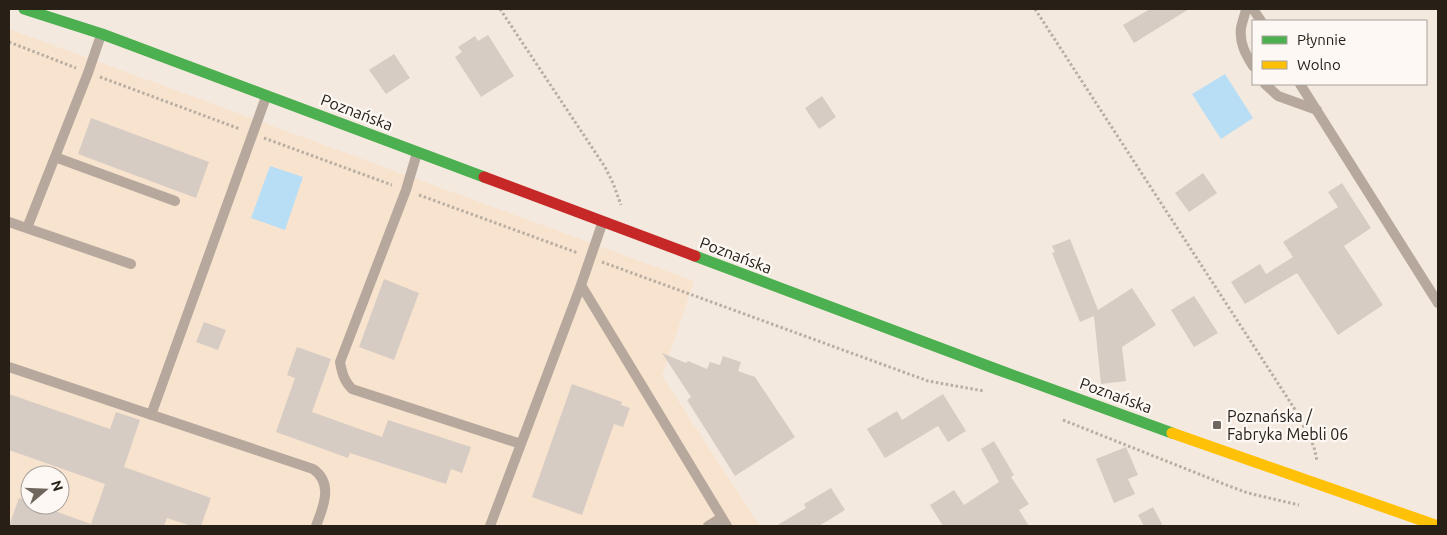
<svg xmlns="http://www.w3.org/2000/svg" width="1447" height="535" viewBox="0 0 1447 535" font-family="Ubuntu,sans-serif">
<style>
.built{fill:#f8e3cf;fill-rule:evenodd}
.water{fill:#b8def5}
.building{fill:#d6ccc4}
.lines{fill:none;stroke-linecap:round;stroke-linejoin:round}
.path{stroke:#b8aea2;stroke-width:3;stroke-dasharray:2.5 2.5;stroke-linecap:butt}
.lane{stroke:#b6a89d;stroke-width:10}
.fast{stroke:#4caf50;stroke-width:11}
.slow{stroke:#ffc107;stroke-width:11}
.jam{stroke:#c62828;stroke-width:11}
.poi-dot{fill:#6f665d;stroke:#fdf8f4;stroke-width:2}
.labels{text-anchor:middle;dominant-baseline:central;stroke-width:4.5;stroke-linejoin:round;paint-order:stroke}
.street-label{font-size:16px;fill:#282017;stroke:#fdf8f4}
.poi-label{font-size:16px;fill:#282017;stroke:#fdf8f4;text-anchor:start}
</style>
<rect width="100%" height="100%" fill="#f4e9de"/>
<!-- built -->
<path class="built" d="M9,29L694,281L662,376L760,526H9ZM30,475H60V505H30Z"/>
<!-- water -->
<path class="water" d="M1225,74L1253,118L1221,139L1192,94Z
M270,166L303,177L285,230L251,218Z"/>
<!-- building -->
<path class="building" d="M1150,9H1189L1134,43L1123,25Z
M488,35L514,76L481,97L455,57L462,52L458,47L475,36L478,41Z
M394,54L410,78L386,94L369,70Z
M822,96L836,117L819,129L805,108Z
M91,118L209,162L196,198L78,154Z
M1203,173L1217,193L1189,212L1175,193Z
M1342,183L1371,228L1344,246L1383,305L1338,335L1297,273L1245,304L1231,282L1260,264L1266,274L1293,257L1283,242L1338,207L1328,192Z
M1070,239L1098,310L1132,288L1156,325L1122,347L1126,381L1101,384L1094,316L1080,322L1052,253L1055,252L1052,246Z
M384,279L419,293L394,360L359,347Z
M1194,296L1218,333L1194,347L1171,310Z
M204,322L226,330L218,350L196,342Z
M297,347L331,359L312,412L382,437L388,420L471,447L462,473L451,469L446,484L350,453L348,458L276,432L295,378L287,375Z
M662,353L686,363L688,361L707,369L710,362L720,365L723,356L741,362L738,371L755,377L795,437L735,476L687,400L691,397Z
M572,384L622,402L621,405L630,408L623,427L614,424L582,515L532,497Z
M9,394L110,429L116,412L140,420L124,467L211,498L201,526H191L167,518L164,526H9L19,498L30,502V505H38L91,524L105,484L9,450Z
M943,394L966,431L948,442L938,426L885,458L867,429L897,411L902,420Z
M994,441L1014,475L1011,477L1029,504L1019,510L1029,526H943L930,505L954,490L964,505L999,482L981,449Z
M1126,447L1138,475L1128,479L1135,494L1114,503L1096,459Z
M831,488L845,510L819,526H776L806,508L804,504Z
M1153,507L1163,526H1144L1138,515Z"/>
<g class="lines">
<!-- path -->
<path class="path" d="M500,9L605,167L613,183L621,205
M1035,9L1296,411L1314,447L1317,461
M9,42L76,68
M100,77L240,129
M264,138L392,185
M419,195L578,253
M602,262L928,381L984,391
M1063,420L1229,486L1248,493L1299,505"/>
<!-- lane -->
<path class="lane" d="M1246,9C1245,15 1242,22 1241,28C1239,43 1246,55 1253,66
M1253,9L1261,21
M1265,84L1278,96L1317,110
M1300,84L1438,303
M417,153L406,190L340,362C342,373 344,381 352,389L521,444
M55,157L175,201
M9,222L131,264
M602,224L581,285L727,526
M27,228L88,73L101,35
M9,367L313,469C334,483 323,508 316,526
M151,415L266,97
M490,526L581,285
M708,526L721,518"/>
<!-- fast -->
<path class="fast" d="M24,9L102,34L484,177
M695,256L996,369L1172,433"/>
<!-- slow -->
<path class="slow" d="M1172,433L1438,526"/>
<!-- jam -->
<path class="jam" d="M484,177L695,256"/>
</g>
<!-- markers -->
<rect class="poi-dot" x="1212" y="420" width="10" height="10" rx="2.5"/>
<g class="labels">
<!-- street labels -->
<g class="street-label">
<text transform="translate(357 112) rotate(21)">Poznańska</text>
<text transform="translate(736 255) rotate(21)">Poznańska</text>
<text transform="translate(1116 395) rotate(20)">Poznańska</text>
</g>
<!-- poi labels -->
<g class="poi-label">
<text x="1227" y="416">Poznańska /<tspan x="1227" dy="18">Fabryka Mebli 06</tspan></text>
</g>
</g>
<!-- border -->
<rect width="1447" height="535" fill="none" stroke="#282017" stroke-width="20"/>
<!-- legend -->
<rect x="1252" y="20" width="175" height="65" fill="#fdf8f4" stroke="#a8a29c"/>
<rect x="1262" y="36" width="25" height="8" fill="#4caf50" stroke="#a8a29c"/>
<text x="1297" y="45" font-size="15" fill="#282017">Płynnie</text>
<rect x="1262" y="61" width="25" height="8" fill="#ffc107" stroke="#a8a29c"/>
<text x="1297" y="70" font-size="15" fill="#282017">Wolno</text>
<!-- north arrow -->
<g transform="translate(45 490) rotate(71)"><circle r="24" fill="#fdf8f4" stroke="#a8a29c"/>
<path d="M0-4L9 19L0 12L-9 19Z" fill="#6f665d"/>
<text y="-8" font-size="14" font-weight="bold" text-anchor="middle" fill="#282017">N</text>
</g>
</svg>
